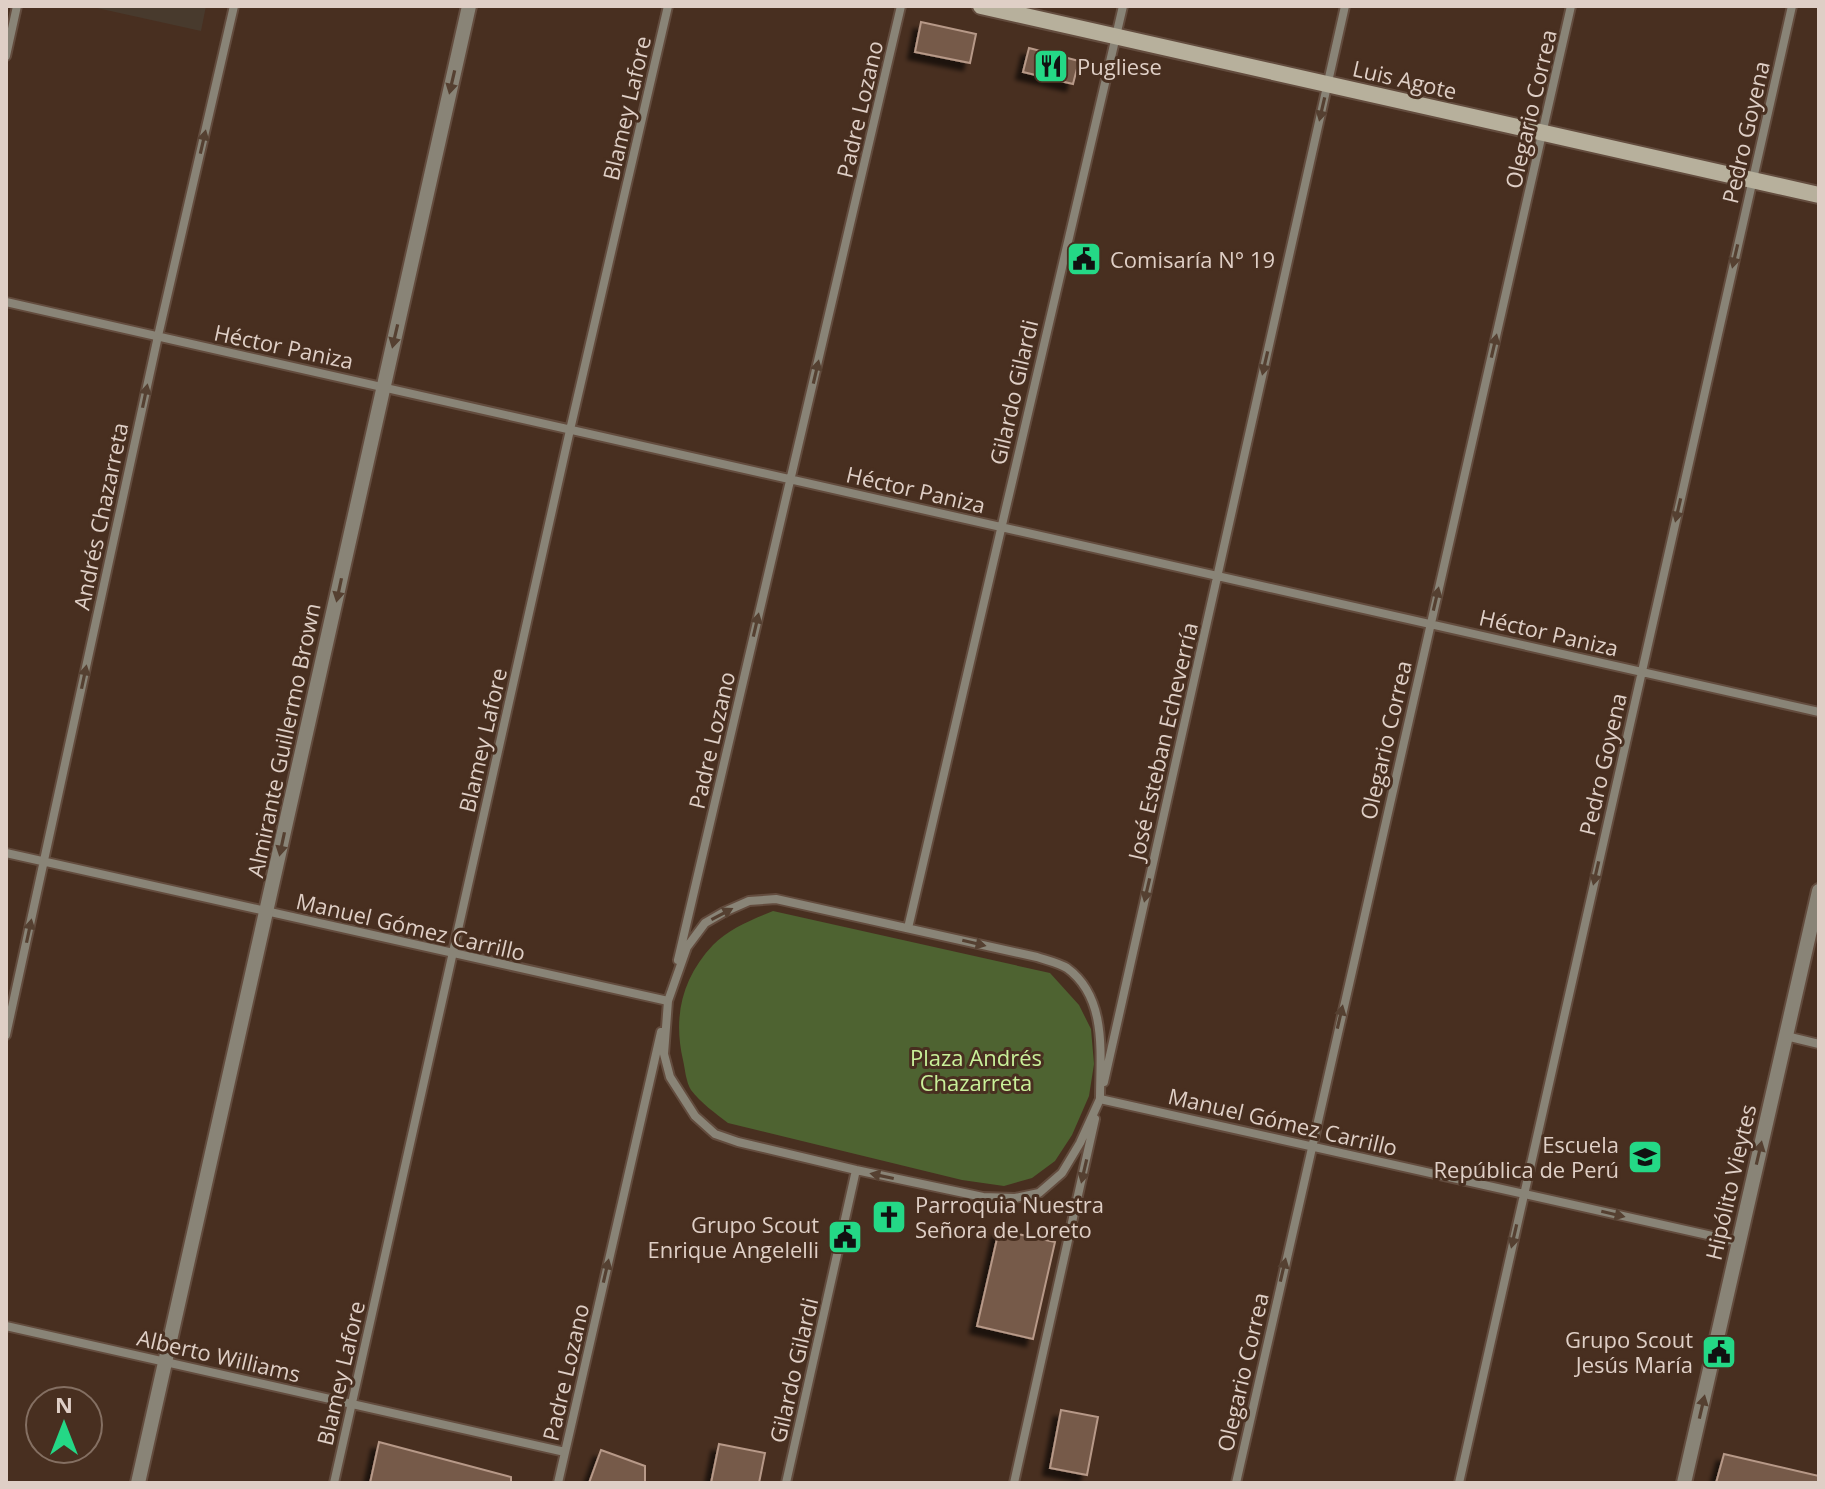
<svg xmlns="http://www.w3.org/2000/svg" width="1825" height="1489" viewBox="0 0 1825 1489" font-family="'Open Sans',sans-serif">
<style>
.medical{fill:#483a2d}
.green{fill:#4e6331}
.building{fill:#765a4a;stroke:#b79988;stroke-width:2;filter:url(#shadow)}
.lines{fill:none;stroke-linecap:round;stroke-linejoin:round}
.minor-casing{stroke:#634c3e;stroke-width:12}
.tertiary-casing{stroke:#634c3e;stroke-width:18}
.secondary-casing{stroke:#634c3e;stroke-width:20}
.minor{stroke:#898477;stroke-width:8}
.tertiary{stroke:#898477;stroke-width:14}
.secondary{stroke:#b7b09c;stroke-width:16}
.oneway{fill:#554031}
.labels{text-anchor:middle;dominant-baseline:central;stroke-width:6;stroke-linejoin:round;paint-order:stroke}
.poi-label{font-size:22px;fill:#dfcfc6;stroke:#482f20;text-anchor:start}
.street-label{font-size:22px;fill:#dfcfc6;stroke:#482f20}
.park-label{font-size:22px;fill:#c9f099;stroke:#482f20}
</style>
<defs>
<filter id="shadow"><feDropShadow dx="-7" dy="7" stdDeviation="2" flood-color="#0009"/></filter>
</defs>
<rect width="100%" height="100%" fill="#482f20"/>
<!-- medical -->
<path class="medical" d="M88,6H206L201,31Z"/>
<!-- green -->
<path class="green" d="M773,911L1050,973L1079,1005L1091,1029L1094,1064L1089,1096L1072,1135L1055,1161L1032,1178L1004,1186L962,1180L728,1123C715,1113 701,1103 691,1090C686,1082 685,1069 683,1060C673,1016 682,978 713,945C728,929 753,919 773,911Z"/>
<!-- building -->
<path class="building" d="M921,22L976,34L970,63L915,52Z
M1029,48L1079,61L1073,84L1023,72Z
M999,1230L1055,1242L1033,1339L977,1326Z
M1061,1410L1098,1417L1087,1475L1050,1468Z
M379,1442L511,1477V1483H370Z
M719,1444L765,1453L759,1483H711Z
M601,1450L645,1466V1483H589Z
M1724,1454L1819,1476V1483H1716Z"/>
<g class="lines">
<!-- minor casing -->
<g class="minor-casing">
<path id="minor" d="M6,56L17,6
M6,302L1819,712
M6,853L668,1001
M908,928L1123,6
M678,960L901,6
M6,1035L158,336L234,6
M1786,1036L1819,1044
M1104,1082L1345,6
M1100,1099L1080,1143L1062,1173L1039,1193L1015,1198L983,1197L856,1170L738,1142L715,1134L695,1116L670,1077L664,1054L668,1001L687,947L705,923L724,912L749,901L776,899L1037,957C1046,960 1059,963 1067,968C1108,998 1100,1055 1100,1099L1739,1242
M6,1326L565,1452
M334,1483L570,430L668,6
M558,1483L661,1032
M786,1483L856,1170
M1014,1483L1095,1119
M1236,1483L1571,6
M1459,1483L1792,6"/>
</g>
<!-- tertiary casing -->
<g class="tertiary-casing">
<path id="tertiary" d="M138,1483L469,6
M1684,1483L1819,891"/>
</g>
<!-- secondary casing -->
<g class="secondary-casing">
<path id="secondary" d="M981,6L1819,195"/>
</g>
<!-- minor -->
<use href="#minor" class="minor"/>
<!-- tertiary -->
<use href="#tertiary" class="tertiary"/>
<!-- secondary -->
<use href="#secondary" class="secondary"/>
</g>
<!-- one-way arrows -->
<defs><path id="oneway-solid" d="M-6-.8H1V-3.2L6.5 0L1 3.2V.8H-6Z" transform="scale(2)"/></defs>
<g class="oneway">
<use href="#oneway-solid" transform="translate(452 82) rotate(103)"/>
<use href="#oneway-solid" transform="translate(1322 109) rotate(103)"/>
<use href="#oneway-solid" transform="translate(203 142) rotate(-77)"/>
<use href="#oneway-solid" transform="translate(1735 256) rotate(103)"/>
<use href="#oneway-solid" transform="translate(395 336) rotate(103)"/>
<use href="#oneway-solid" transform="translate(1494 346) rotate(-77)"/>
<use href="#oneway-solid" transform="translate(1265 363) rotate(103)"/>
<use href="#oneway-solid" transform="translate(816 372) rotate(-77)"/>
<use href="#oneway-solid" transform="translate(145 396) rotate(-78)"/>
<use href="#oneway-solid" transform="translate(1678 510) rotate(103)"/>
<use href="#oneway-solid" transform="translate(339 590) rotate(102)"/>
<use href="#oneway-solid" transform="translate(1436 599) rotate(-77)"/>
<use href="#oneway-solid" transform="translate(756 625) rotate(-77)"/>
<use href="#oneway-solid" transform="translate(84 677) rotate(-78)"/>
<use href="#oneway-solid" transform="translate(282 844) rotate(102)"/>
<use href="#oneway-solid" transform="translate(1596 873) rotate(103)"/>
<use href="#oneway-solid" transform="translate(1147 890) rotate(103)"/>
<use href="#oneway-solid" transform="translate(722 914) rotate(-28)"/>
<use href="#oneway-solid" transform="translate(29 931) rotate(-78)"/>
<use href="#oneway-solid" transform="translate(974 943) rotate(13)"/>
<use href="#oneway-solid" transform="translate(1340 1017) rotate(-77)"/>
<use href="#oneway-solid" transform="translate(1759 1153) rotate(-77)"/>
<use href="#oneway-solid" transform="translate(1084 1171) rotate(103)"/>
<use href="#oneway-solid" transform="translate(882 1176) rotate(-168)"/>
<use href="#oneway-solid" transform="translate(1613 1214) rotate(13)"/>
<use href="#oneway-solid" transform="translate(1514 1236) rotate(103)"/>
<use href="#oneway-solid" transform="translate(1283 1270) rotate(-77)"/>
<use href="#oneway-solid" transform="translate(606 1271) rotate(-77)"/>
<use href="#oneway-solid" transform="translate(1702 1407) rotate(-77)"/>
</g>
<!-- icons -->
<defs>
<g id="restaurant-square" transform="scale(1.8)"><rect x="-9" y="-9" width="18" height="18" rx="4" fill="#24d886" stroke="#482f20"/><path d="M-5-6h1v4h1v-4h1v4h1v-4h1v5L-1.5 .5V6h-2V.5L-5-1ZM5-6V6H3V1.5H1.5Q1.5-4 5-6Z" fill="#111"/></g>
<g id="civic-square" transform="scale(1.8)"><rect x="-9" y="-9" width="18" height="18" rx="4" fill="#24d886" stroke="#482f20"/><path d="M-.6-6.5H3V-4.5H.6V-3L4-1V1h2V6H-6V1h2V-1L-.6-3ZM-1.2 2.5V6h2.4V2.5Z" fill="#111"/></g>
<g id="school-square" transform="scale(1.8)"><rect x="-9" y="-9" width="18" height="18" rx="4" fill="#24d886" stroke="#482f20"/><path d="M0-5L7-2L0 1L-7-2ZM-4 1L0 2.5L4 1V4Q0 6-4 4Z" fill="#111"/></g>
<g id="church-square" transform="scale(1.8)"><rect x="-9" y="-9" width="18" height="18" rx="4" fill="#24d886" stroke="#482f20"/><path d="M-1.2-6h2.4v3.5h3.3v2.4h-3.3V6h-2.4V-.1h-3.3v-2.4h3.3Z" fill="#111"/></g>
</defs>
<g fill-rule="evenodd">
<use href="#restaurant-square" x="1051" y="66"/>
<use href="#civic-square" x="1084" y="259"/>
<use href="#school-square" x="1645" y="1157"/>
<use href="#church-square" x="889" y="1217"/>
<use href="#civic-square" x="845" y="1237"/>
<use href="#civic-square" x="1719" y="1352"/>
</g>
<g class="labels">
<!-- poi labels -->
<g class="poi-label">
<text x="1077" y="66">Pugliese</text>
<text x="1110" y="259">Comisaría N° 19</text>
<text x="1619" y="1144" text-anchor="end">Escuela<tspan x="1619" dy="25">República de Perú</tspan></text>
<text x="915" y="1204">Parroquia Nuestra<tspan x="915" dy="25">Señora de Loreto</tspan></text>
<text x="819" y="1224" text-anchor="end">Grupo Scout<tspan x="819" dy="25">Enrique Angelelli</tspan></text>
<text x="1693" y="1339" text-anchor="end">Grupo Scout<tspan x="1693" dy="25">Jesús María</tspan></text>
</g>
<!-- street labels -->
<g class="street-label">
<text transform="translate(1405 79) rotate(13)">Luis Agote</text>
<text transform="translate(626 108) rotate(-77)">Blamey Lafore</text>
<text transform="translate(859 109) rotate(-77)">Padre Lozano</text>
<text transform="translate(1530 109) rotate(-77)">Olegario Correa</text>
<text transform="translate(1745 132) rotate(-77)">Pedro Goyena</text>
<text transform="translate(284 346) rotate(12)">Héctor Paniza</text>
<text transform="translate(1013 392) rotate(-77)">Gilardo Gilardi</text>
<text transform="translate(916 489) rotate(13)">Héctor Paniza</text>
<text transform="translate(100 516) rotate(-78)">Andrés Chazarreta</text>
<text transform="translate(1549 632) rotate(13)">Héctor Paniza</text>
<text transform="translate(283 740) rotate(-78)">Almirante Guillermo Brown</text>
<text transform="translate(482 740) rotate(-77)">Blamey Lafore</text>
<text transform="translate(711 740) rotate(-77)">Padre Lozano</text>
<text transform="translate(1385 740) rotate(-77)">Olegario Correa</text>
<text transform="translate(1162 741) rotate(-77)">José Esteban Echeverría</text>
<text transform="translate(1602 764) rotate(-77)">Pedro Goyena</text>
<text transform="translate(411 926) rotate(13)">Manuel Gómez Carrillo</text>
<text transform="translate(1283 1121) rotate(13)">Manuel Gómez Carrillo</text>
<text transform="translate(1730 1182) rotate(-77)">Hipólito Vieytes</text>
<text transform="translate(219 1355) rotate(13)">Alberto Williams</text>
<text transform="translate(793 1370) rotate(-77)">Gilardo Gilardi</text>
<text transform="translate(565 1372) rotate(-77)">Padre Lozano</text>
<text transform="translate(1242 1372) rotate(-77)">Olegario Correa</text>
<text transform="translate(340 1373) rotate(-77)">Blamey Lafore</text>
</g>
<!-- park labels -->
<g class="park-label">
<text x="976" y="1057">Plaza Andrés<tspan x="976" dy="25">Chazarreta</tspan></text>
</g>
</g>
<!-- border -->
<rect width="1825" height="1489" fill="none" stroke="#dfcfc6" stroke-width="16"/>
<!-- north arrow -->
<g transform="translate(64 1425)"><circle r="38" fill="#482f20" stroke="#846f62" stroke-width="2"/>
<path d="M0-6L14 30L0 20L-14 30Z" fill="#24d886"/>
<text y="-12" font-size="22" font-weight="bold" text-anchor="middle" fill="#dfcfc6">N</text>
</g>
</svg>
